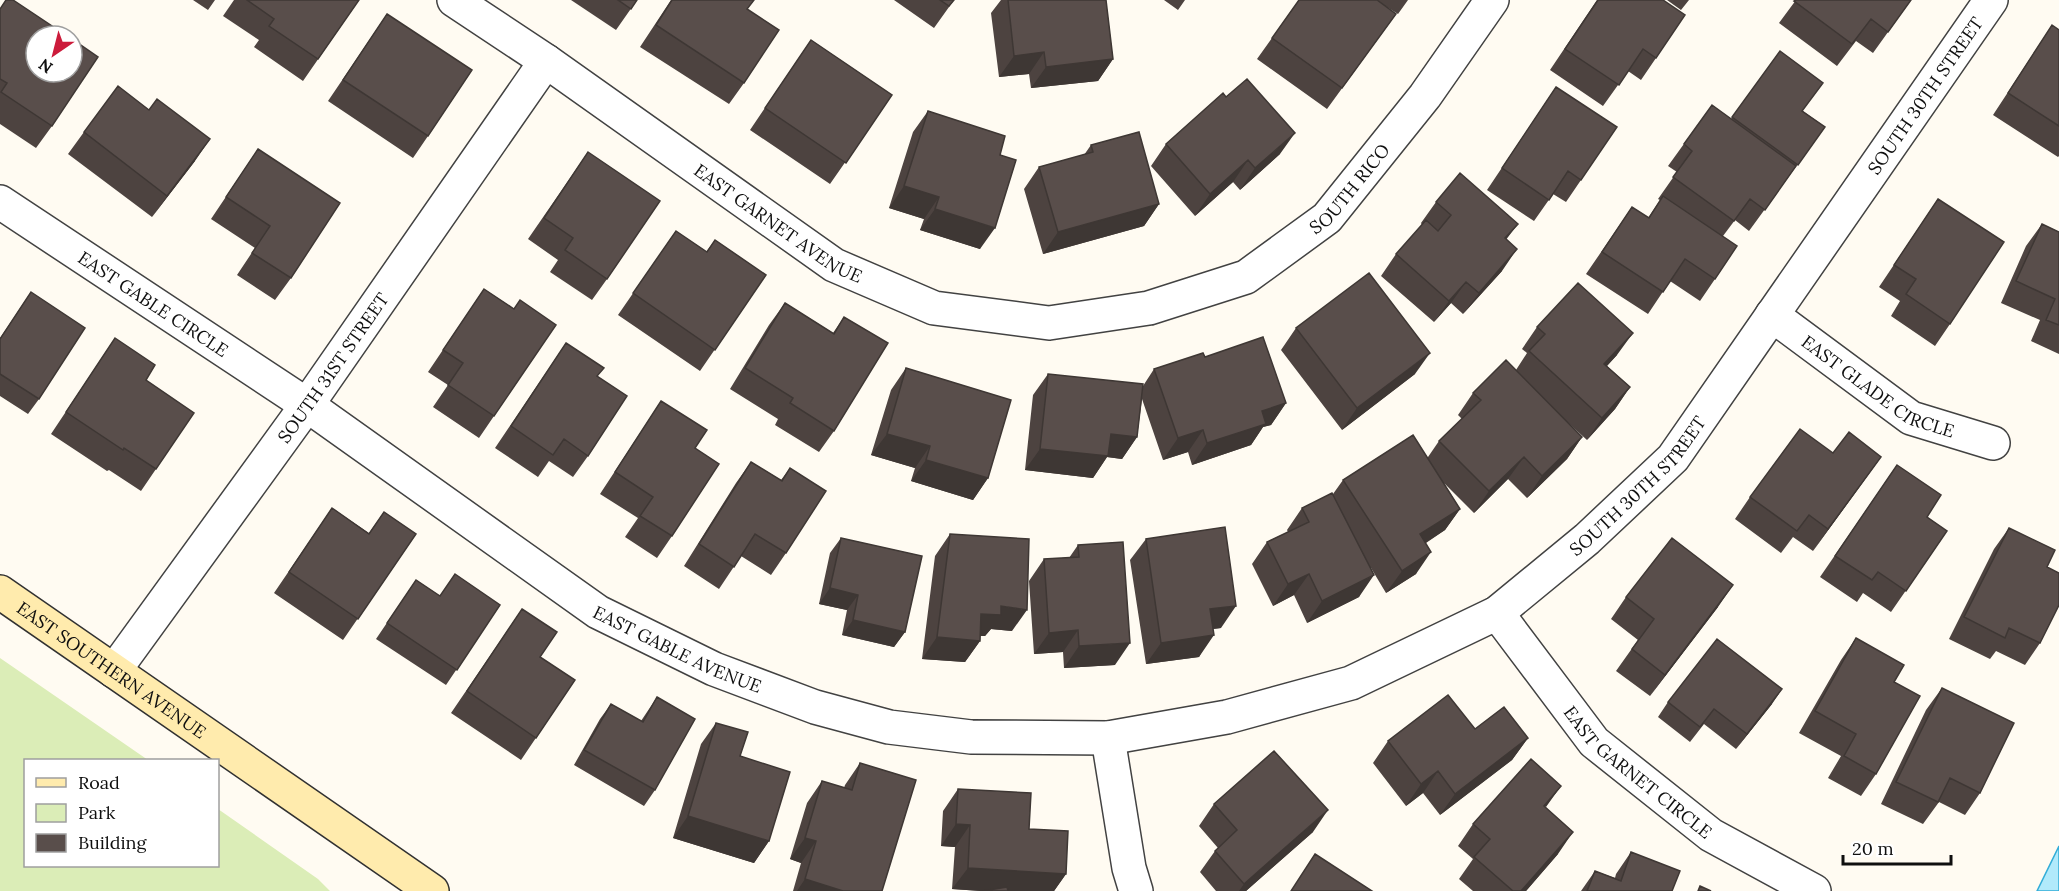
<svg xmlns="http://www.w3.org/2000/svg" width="2059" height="891" viewBox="0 0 2059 891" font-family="Lora,serif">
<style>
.green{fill:#dbedb7}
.water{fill:#b1eafb;stroke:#32add8;stroke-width:1.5}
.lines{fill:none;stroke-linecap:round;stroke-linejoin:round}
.street-casing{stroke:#424242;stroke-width:36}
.secondary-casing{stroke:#313131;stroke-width:36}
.street{stroke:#fff;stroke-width:33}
.secondary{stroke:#ffebad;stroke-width:33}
.wall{fill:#4d4340}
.shaded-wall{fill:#3e3734}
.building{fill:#594e4b;stroke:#3e3734;stroke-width:1.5}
.labels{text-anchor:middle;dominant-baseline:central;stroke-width:6;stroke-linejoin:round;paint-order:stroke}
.street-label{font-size:18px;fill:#0f0f0f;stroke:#fff}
</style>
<rect width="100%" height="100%" fill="#fffbf2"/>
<!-- green -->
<path class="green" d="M0,658L148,760H26V866H218V809L318,879L330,891H0Z"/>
<!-- water -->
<path class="water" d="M2059,846V891H2037Z"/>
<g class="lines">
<!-- street casing -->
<g class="street-casing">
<g id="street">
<path id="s1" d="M454,0L546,61L834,265L934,308L1049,323L1149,308L1246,277L1327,218L1425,96L1492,0"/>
<path id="s2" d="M0,202L307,405L598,612L714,669L815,707L889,727L971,737L1108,738L1227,717L1351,683L1497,613L1587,539L1673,458L1991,0"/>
<path id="s3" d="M1772,315L1911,418L1993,443"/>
<path id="s4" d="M1497,613L1594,742L1711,835L1814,891"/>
<path id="s5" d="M114,671L307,405L546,61"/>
<path d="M1108,738L1129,868L1136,891"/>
</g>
</g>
<!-- secondary casing -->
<g class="secondary-casing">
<g id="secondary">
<path id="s6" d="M0,592L432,891"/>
</g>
</g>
<!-- street -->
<use href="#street" class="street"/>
<!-- secondary -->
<use href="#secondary" class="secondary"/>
</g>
<!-- wall -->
<path class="wall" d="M193,0H215L208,10Z
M234,0H359L303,81L254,47L259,40L223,16Z
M571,0H637L616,30Z
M671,0H754L747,9L744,83L729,104L640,47Z
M894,0H954L934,28Z
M1001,0H1106L1113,59L1098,81L1031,88L1029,74L999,77L991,13Z
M1164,0H1185L1178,10Z
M1299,0H1408L1398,14L1382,4L1396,14L1327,109L1257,59Z
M1597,0H1663L1656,58L1641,80L1628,71L1603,106L1550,70Z
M1667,0H1689L1681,10Z
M1796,0H1911L1873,53L1856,41L1837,66L1779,23Z
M0,8L52,126L36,148L0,124Z
M387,14L428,136L413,158L328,101Z
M2052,25L2059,30V156L2058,157L1993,115Z
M811,40L892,95L830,184L750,130Z
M1780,51L1803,111L1825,127L1749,231L1735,220L1723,236L1715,279L1700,301L1670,281L1648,314L1586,274L1632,207L1648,218L1660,200L1658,199L1677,172L1668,166L1712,105L1731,119Z
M1556,87L1581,180L1566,202L1553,194L1534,221L1487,190Z
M149,110L195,161L152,217L68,154L84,132Z
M928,111L1000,155L980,249L920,230L924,219L889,208L913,132Z
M1166,144L1280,154L1240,190L1233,182L1195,216L1151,166Z
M1091,145L1159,204L1144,226L1043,254L1024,189L1039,167L1084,155Z
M258,149L291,278L275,300L237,275L255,248L211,219Z
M588,152L607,279L592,300L550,272L558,260L528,239Z
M1938,199L1950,324L1935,346L1891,316L1900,301L1879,287Z
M1436,202L1506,240L1502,271L1463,314L1451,303L1434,322L1381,276L1396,254L1422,225L1421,223Z
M2042,224L2059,232V354L2031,341L2040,320L2001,303L2026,246Z
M676,231L706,252L715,240L766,275L700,371L618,315Z
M484,289L514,309L494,416L479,438L433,407L448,385L428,372Z
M31,292L39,399L28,414L0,396V338Z
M785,303L833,333L844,317L834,431L819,452L775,425L778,419L730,389L769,325Z
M1537,327L1617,355L1607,366L1630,387L1615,409L1587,440L1565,420L1582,437L1567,459L1527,498L1508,479L1474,513L1444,483L1460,509L1445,530L1426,543L1416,574L1386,593L1371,568L1359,597L1307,623L1294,595L1273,606L1252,564L1267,542L1288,532L1287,530L1302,508L1333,494L1343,480L1428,457L1439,441L1462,419L1458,415L1473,393L1516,370L1527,353L1522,349Z
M1296,328L1415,374L1342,430L1281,350Z
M115,338L146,380L156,469L141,491L109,470L107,471L51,434Z
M566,343L597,376L588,456L573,477L549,461L538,477L495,448Z
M1205,357L1286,403L1271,425L1263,427L1251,445L1192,465L1188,452L1163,460L1142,399L1137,437L1122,459L1107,457L1093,478L1025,470L1033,395L1048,374L1143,386L1154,369Z
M906,368L988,478L973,500L911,481L915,468L871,455L891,390Z
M661,401L695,448L672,536L657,558L625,537L638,518L600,494Z
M1833,453L1881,457L1813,551L1793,537L1781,553L1735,519L1750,497Z
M751,462L781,480L790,468L786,553L771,575L741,556L719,589L684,566L736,483Z
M1897,465L1927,517L1947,531L1891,612L1863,593L1857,602L1820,577Z
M332,508L369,533L384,512L416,534L343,640L274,593Z
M2009,528L2047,567L2040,643L2025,665L1996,651L1990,659L1949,639L1994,549Z
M950,534L1012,631L991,629L985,636H980V641L965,662L922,659L935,556Z
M841,538L905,632L894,647L842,635L847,610L819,604L830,553Z
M1146,539L1221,628L1213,629L1199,657L1146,664L1130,560Z
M1078,545L1115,665L1064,668L1063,652L1034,654L1029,581L1044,559L1069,558Z
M416,580L440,596L500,605L446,685L376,639Z
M1626,597L1718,607L1650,696L1616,671L1638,640L1611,619Z
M522,609L540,657L575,680L521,760L451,713Z
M1856,638L1894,682L1876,774L1861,796L1828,778L1841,756L1799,733L1841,660Z
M1942,688L1980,793L1965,815L1939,802L1923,824L1881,804L1926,710Z
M657,697L655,790L644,806L574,765L600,719L611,704L641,721Z
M1668,702L1772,704L1736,749L1704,724L1690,742L1658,717Z
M716,723L740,756L769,841L754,863L673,838L701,744Z
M1475,729L1528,738L1512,760L1440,815L1423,793L1406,806L1373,763L1388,741Z
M860,763L882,891H793L801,863L790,859L807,803L822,781L844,788L845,785Z
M958,789L1029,829L1066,874L1054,891H981L952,889L955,847L941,846L943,811Z
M1214,804L1313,832L1246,891H1216L1200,872L1215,851L1218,848L1199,826Z
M1546,808L1558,854L1526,891H1473L1459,879L1473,859L1458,846L1473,824Z
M1631,852L1672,891H1581L1595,871L1615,878L1616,874Z"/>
<!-- shaded-wall -->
<path class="shaded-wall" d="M1044,52L1029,74L999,77L1014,56Z
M1113,59L1098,81L1031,88L1046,67Z
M1295,133L1280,154L1240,190L1255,168Z
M210,139L195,161L152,217L167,196Z
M1248,160L1233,182L1195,216L1210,194Z
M904,186L939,197L924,219L889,208Z
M1159,204L1144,226L1043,254L1058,232Z
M935,209L995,228L980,249L920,230Z
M1518,224L1502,245L1505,238Z
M1517,249L1502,271L1463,314L1479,293Z
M1466,282L1451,303L1434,322L1449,301Z
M1633,333L1617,355L1589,385L1604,364Z
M1430,353L1415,374L1342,430L1357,408Z
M1630,387L1615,409L1587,440L1602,418Z
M1286,403L1271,425L1263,427L1251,445L1192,465L1207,443L1262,411Z
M1203,430L1188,452L1163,460L1178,438Z
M887,434L930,446L915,468L871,455Z
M1111,434L1137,437L1122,459L1107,457L1093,478L1025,470L1040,449Z
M1582,437L1567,459L1527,498L1542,476Z
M1524,457L1508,479L1474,513L1489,491Z
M1881,457L1866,478L1813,551L1828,529Z
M926,460L988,478L973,500L911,481Z
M1460,509L1445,530L1405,556L1420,534Z
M1431,552L1416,574L1386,593L1402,571Z
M1309,574L1294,595L1273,606L1288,584Z
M1374,575L1359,597L1307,623L1322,601Z
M1733,585L1718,607L1650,696L1665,675Z
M830,588L858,595L847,610L819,604Z
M1001,606L1027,610L1012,631L991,629L985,636H966L981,614Z
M1236,606L1221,628L1195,631L1210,609Z
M853,620L905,632L894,647L842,635Z
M1078,630L1063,652L1034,654L1049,633Z
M1214,635L1199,657L1146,664L1161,643Z
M937,637L980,641L965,662L922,659Z
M1130,643L1115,665L1064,668L1079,646Z
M1782,689L1772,704L1736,749L1747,734Z
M1528,738L1512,760L1440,815L1455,794Z
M1438,771L1423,793L1406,806L1421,784Z
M1561,786L1546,807L1544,806Z
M1328,810L1313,832L1246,891H1239L1244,884Z
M688,816L769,841L754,863L673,838Z
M956,824L970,825L955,847L941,846Z
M1573,832L1558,854L1526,891H1521Z
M805,838L816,841L801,863L790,859Z
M968,868L1066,874L1054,891H981L952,889Z
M805,879L843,891H797Z"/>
<!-- building -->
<path class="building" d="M6,0H13L67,36H36V72H72V39L98,57L52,126L1,92L7,83L0,79V9Z
M247,0H359L318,59L269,26L274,19Z
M618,0H637L631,9Z
M672,0H754L747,9L779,30L744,83L656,25Z
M940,0H954L949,6Z
M1008,0H1106L1113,59L1046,67L1044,52L1014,56Z
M1299,0H1377L1396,14L1342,88L1272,38Z
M1598,0H1663L1685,15L1656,58L1643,49L1619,85L1565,49Z
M1796,0H1911L1888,32L1871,19L1852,44L1794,1Z
M387,14L472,70L428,136L343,80Z
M2052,25L2059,30V126L2008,93Z
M811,40L892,95L846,163L765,108Z
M1780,51L1823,83L1802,111L1825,127L1798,165L1732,117Z
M1247,79L1295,133L1255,168L1248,160L1210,194L1166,144L1223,93L1226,97Z
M118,86L149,110L157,99L210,139L167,196L84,132Z
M1556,87L1617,127L1581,180L1568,171L1549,200L1502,168Z
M1712,105L1796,166L1765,210L1750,199L1734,221L1673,177L1692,151L1684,144Z
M928,111L1005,136L1000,155L1016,160L995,228L935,209L939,197L904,186Z
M1139,132L1159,204L1058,232L1039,167L1093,152L1091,145Z
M258,149L340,203L291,278L252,253L270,226L226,197Z
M588,152L660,201L607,279L565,250L573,238L544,218Z
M1460,173L1518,224L1505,238L1517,249L1479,293L1466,282L1449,301L1396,254L1426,220L1438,231L1451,215L1436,202Z
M1663,196L1737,246L1715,279L1685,259L1663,292L1602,252L1632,207L1649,218Z
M1938,199L2004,242L1950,324L1906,294L1916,279L1894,265Z
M2042,224L2059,232V325L2046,320L2055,299L2016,281Z
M676,231L707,252L715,240L766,275L715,350L633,293Z
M1369,273L1430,353L1357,408L1296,328Z
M1578,283L1633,333L1604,364L1630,387L1602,418L1529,351L1545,334L1537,327Z
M484,289L514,309L520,300L556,325L494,416L448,385L463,363L443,350Z
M31,292L85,328L39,399L0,374V339Z
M785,303L834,334L844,317L888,343L834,431L790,403L793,398L745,368Z
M1263,337L1286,403L1262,411L1266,424L1207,443L1203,430L1178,438L1154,369L1203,353L1205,357Z
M115,338L155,365L146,380L194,413L156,469L124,448L123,450L66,412Z
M566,343L604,368L597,376L627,396L588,456L564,439L553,455L511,426Z
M1506,360L1582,437L1542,476L1524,457L1489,491L1439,441L1481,400L1473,393Z
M906,368L1011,400L988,478L926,460L930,446L887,434Z
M1048,374L1143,384L1137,437L1111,434L1108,456L1040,449Z
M661,401L707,430L695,448L719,464L672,536L640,516L653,497L615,472Z
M1800,429L1833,453L1849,432L1881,457L1828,529L1809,515L1797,531L1750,497Z
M1413,435L1460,509L1420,534L1431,552L1402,571L1343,480Z
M751,462L782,481L790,468L826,491L786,553L755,534L734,567L699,544Z
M1897,465L1941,495L1927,517L1947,531L1906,591L1878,572L1872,580L1835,556Z
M1332,493L1374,575L1322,601L1309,574L1288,584L1267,542L1309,522L1302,508Z
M332,508L369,534L384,512L416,534L358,619L289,572Z
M1225,527L1236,606L1210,609L1214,635L1161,643L1146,539Z
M2009,528L2055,550L2047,567L2059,573V605L2040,643L2009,628L2005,638L1964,617Z
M950,534L1029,539L1027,610L1001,606V615L981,614L980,641L937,637Z
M841,538L922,556L905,632L853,620L858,595L830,588Z
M1672,538L1733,585L1665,675L1632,649L1654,619L1626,597Z
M1123,542L1130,643L1079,646L1078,630L1049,633L1044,559L1079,557L1078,545Z
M455,574L500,605L457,670L387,623L416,580L440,596Z
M522,609L557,632L540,657L575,680L536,738L467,691Z
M1856,638L1904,665L1894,682L1920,696L1876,774L1844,756L1856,734L1815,711Z
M1717,639L1782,689L1747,734L1714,709L1700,727L1668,702Z
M1942,688L2014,723L1980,793L1950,778L1938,802L1896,782Z
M1448,695L1475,729L1504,707L1528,738L1455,794L1438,771L1421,784L1388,741Z
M657,697L695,719L655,790L584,750L611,704L643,722Z
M716,723L748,732L740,756L790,772L769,841L688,816Z
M1274,751L1328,810L1244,884L1215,851L1237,830L1214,804Z
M1531,759L1561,786L1544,806L1573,832L1521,891H1513L1474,857L1490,839L1473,824Z
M860,763L916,780L882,891H843L805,879L816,841L805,838L822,781L852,790Z
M958,789L1031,793L1029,829L1068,831L1066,874L968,868L970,825L956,824Z
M1631,852L1680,871L1672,891H1587L1595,871L1621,881Z
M1315,854L1372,891H1291Z
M1700,886L1711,891H1698Z
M1007,887L1008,891H983Z"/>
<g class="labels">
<!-- street labels -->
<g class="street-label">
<text stroke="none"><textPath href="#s2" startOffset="2346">SOUTH 30TH STREET</textPath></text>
<text stroke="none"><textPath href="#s1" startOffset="1028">SOUTH RICO</textPath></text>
<text stroke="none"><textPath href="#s1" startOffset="394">EAST GARNET AVENUE</textPath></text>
<text stroke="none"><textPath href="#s2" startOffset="184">EAST GABLE CIRCLE</textPath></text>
<text stroke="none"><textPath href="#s5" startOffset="374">SOUTH 31ST STREET</textPath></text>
<text stroke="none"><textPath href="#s3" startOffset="129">EAST GLADE CIRCLE</textPath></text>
<text stroke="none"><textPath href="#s2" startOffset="1860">SOUTH 30TH STREET</textPath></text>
<text stroke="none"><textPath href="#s2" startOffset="813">EAST GABLE AVENUE</textPath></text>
<text stroke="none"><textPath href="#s6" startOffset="136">EAST SOUTHERN AVENUE</textPath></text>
<text stroke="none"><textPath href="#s4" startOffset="214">EAST GARNET CIRCLE</textPath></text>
</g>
</g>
<!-- legend -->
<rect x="24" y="759" width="195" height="108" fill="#ffffff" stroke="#9f9f9f" stroke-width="1.5"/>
<rect x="36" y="778" width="30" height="9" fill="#ffebad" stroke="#9f9f9f" stroke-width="1.5"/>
<text x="78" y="789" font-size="18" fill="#0f0f0f">Road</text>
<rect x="36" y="804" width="30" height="18" fill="#dbedb7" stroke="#9f9f9f" stroke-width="1.5"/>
<text x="78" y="819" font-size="18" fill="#0f0f0f">Park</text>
<rect x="36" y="834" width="30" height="18" fill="#594e4b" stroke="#9f9f9f" stroke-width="1.5"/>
<text x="78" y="849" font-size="18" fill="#0f0f0f">Building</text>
<!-- north arrow -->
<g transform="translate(54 54) rotate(215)"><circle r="28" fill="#ffffff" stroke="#9f9f9f" stroke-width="1.5"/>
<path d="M0-4.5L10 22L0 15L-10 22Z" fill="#cc1b3b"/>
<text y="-9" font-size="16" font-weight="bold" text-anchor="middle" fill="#0f0f0f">N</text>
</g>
<!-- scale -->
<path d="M1843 855v9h108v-9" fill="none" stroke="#0f0f0f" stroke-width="3"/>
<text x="1852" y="855" font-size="18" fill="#0f0f0f" stroke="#ffffff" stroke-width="4.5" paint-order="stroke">20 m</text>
</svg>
